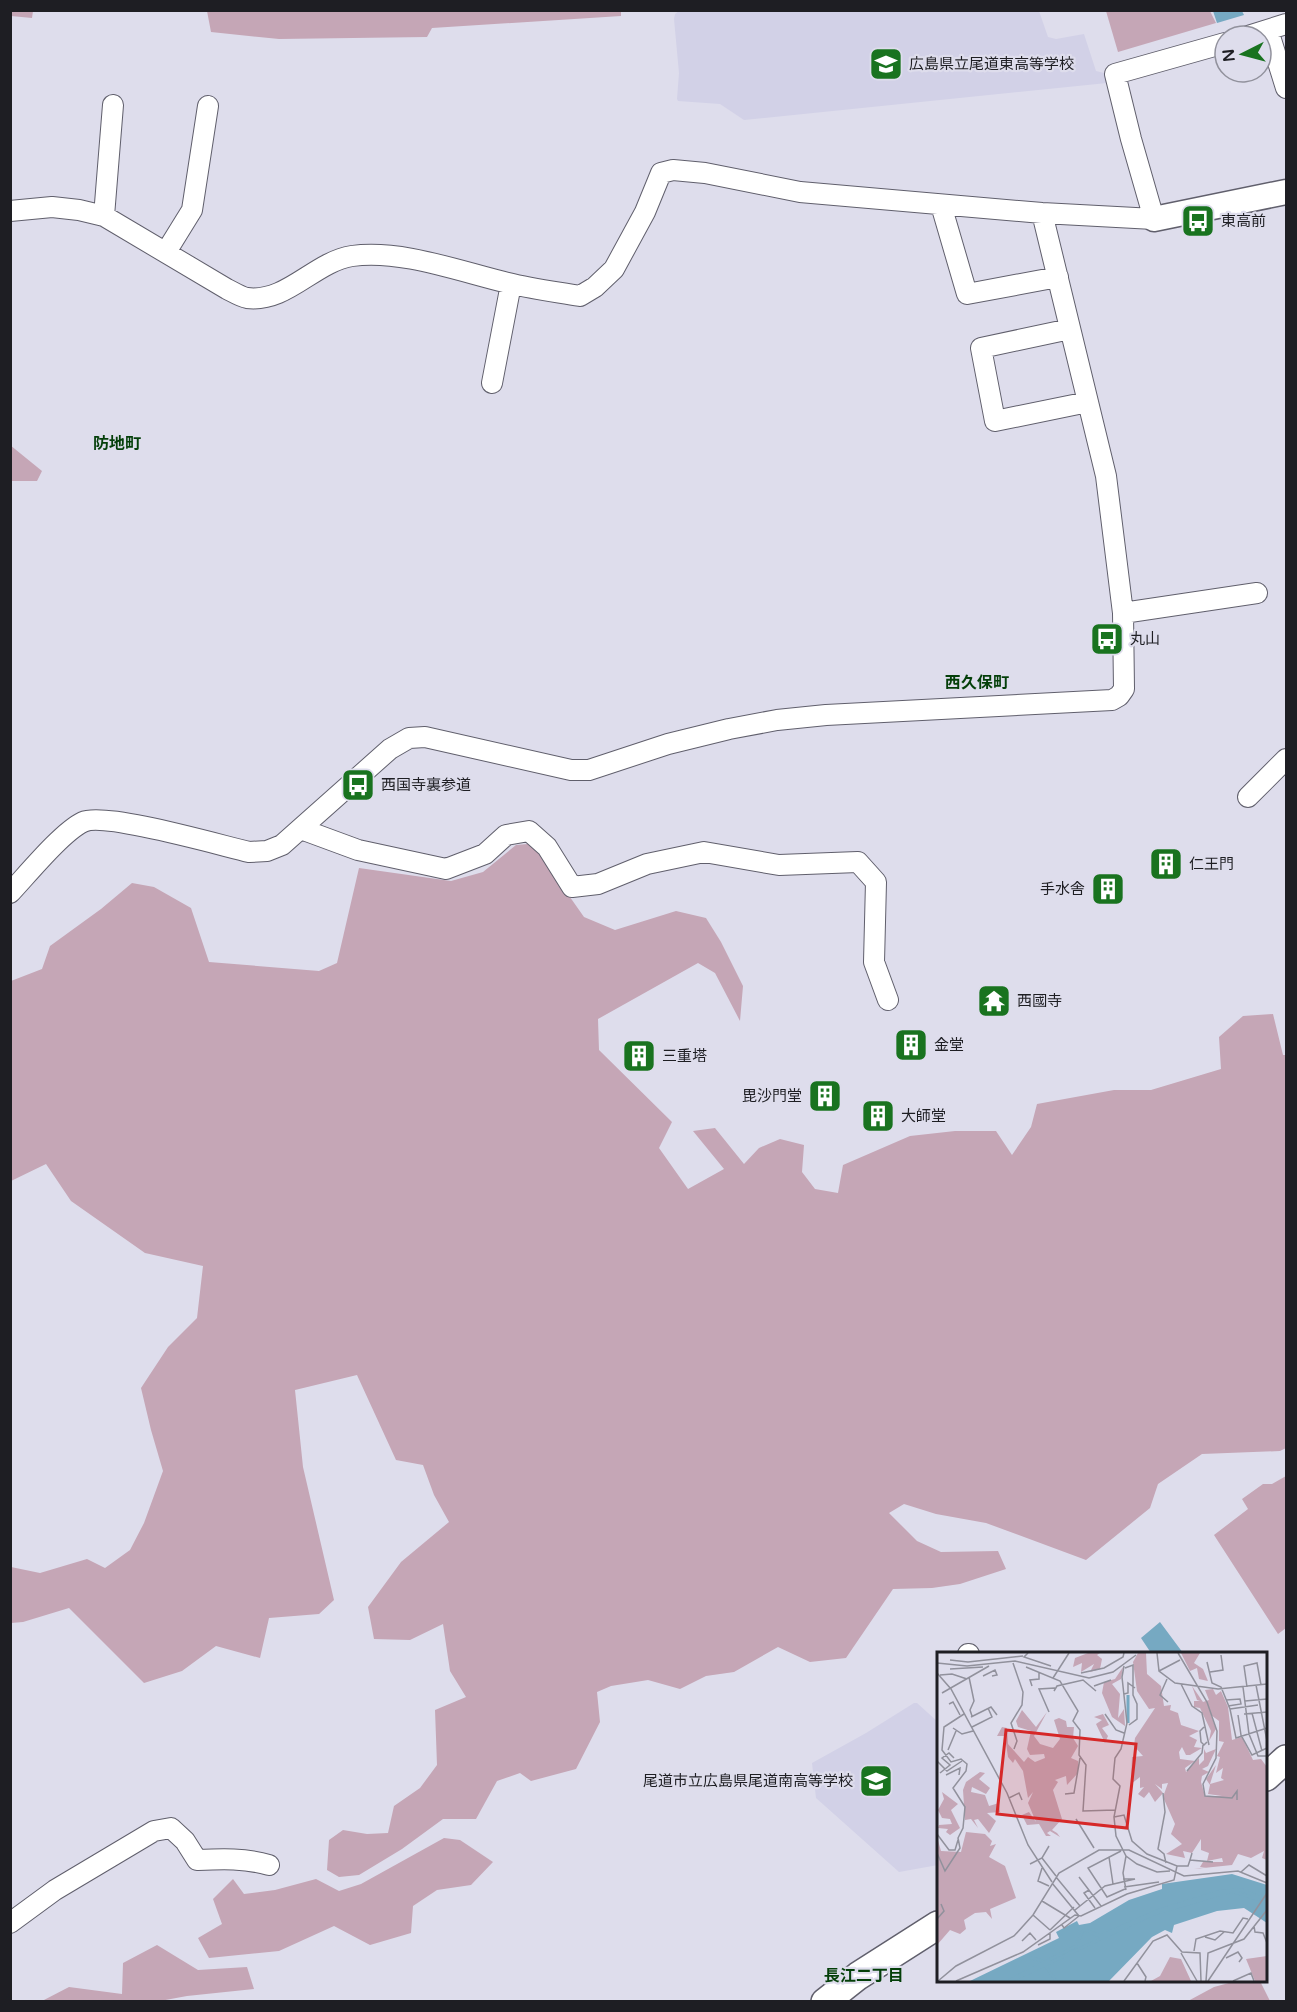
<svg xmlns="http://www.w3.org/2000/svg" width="1297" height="2012" viewBox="0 0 1297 2012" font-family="'Varela Round','Noto Sans JP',sans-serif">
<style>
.built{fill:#d2d1e7}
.green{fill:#c5a6b6}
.water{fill:#76a9c2}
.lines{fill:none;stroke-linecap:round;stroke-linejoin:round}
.minor-casing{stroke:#605f6c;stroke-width:22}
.tertiary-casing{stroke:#605f6c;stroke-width:27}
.secondary-casing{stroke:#605f6c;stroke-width:30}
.minor{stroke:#fff;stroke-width:20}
.tertiary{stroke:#fff;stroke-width:24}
.secondary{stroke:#fff;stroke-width:27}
.labels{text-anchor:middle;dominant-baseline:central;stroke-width:4.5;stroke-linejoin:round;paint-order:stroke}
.poi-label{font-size:15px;fill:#1e1e23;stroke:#deddec;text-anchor:start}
.neighbourhood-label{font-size:16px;font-weight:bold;fill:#043f09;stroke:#deddec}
.inset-river{fill:none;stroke:#76a9c2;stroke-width:3}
.inset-road{fill:none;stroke:#91919c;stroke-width:1.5}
.view{fill:#d62828;fill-opacity:0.15;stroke:#d62828;stroke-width:3}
.inset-edge{fill:none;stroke:#1e1e23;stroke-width:3}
</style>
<rect width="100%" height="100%" fill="#deddec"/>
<!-- built -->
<path class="built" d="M680,10L1039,11L1048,37L1056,39L1084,34L1096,71L1104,73L1107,83L744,120L720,104L678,101L677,99L679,73L674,19L675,14Z
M914,1703H917L938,1722V1865L899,1872L816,1798L812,1763L866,1733Z"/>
<!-- green -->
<path class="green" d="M621,10V16L432,28L427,37L279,39L211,32L207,11Z
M10,11H33L32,18L11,16Z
M1106,11H1210L1216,23L1118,52Z
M10,445L42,471L37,481H11Z
M539,843L565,890L584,917L615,930L676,911L706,918L721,942L743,986L740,1021L715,973L698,963L598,1019L599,1050L672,1122L659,1148L688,1189L724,1169L693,1131L715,1128L744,1164L759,1148L780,1139L804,1145L802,1172L815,1189L838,1193L843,1165L910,1136L955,1131H996L1012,1155L1031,1127L1037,1104L1114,1090H1151L1221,1069L1219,1037L1243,1016L1273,1014L1283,1055H1286V1448L1280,1451L1202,1454L1158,1484L1150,1508L1086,1560L986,1523L936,1514L904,1504L889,1513L917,1541L941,1552L998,1551L1006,1569L960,1584L932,1588L893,1589L846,1658L810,1662L778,1647L734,1672L706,1676L680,1689L648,1680L611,1686L597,1692L600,1722L576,1769L531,1781L520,1773L497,1781L476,1819H443L402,1849L359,1875L339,1877L327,1870L329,1840L343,1830L367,1834L388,1833L394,1806L420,1788L437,1765L435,1710L466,1697L450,1671L443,1624L410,1640L374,1639L368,1607L401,1562L449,1522L434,1495L423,1465L396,1460L357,1375L295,1390L303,1467L334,1600L319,1614L269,1618L260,1658L216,1646L182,1671L144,1683L69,1608L23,1622L11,1623V1567L40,1573L87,1559L105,1568L130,1550L144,1523L163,1471L151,1430L141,1388L168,1347L197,1318L203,1266L145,1253L71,1201L46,1164L11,1181V981L42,969L50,946L101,909L132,883L154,887L191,908L209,962L319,971L337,963L359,868L451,881L483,872L516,845Z
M1286,1476V1628L1278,1634L1214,1535L1248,1509L1242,1499L1263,1484H1272Z
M444,1838L460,1840L493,1862L471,1885L437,1890L413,1906L411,1933L370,1945L334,1926L279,1951L209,1958L198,1938L222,1924L213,1899L233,1879L244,1894L275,1890L316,1879L339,1891L361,1884Z
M157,1945L198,1970L247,1967L254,1989L187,1996L160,2001H42L69,1987L122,1994L123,1963Z
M1240,1980L1260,1981L1270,2001H1188L1214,1987Z"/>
<!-- water -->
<path class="water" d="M1213,11H1242L1244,15L1217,23Z
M1160,1622L1183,1653H1151L1141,1638Z"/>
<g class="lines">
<!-- minor casing -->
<g class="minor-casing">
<path id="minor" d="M1268,30L1286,88
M1248,36L1286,24
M941,205L967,294L1058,277
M10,211L52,207L79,210L104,216L227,289C233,292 241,297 247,298C287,303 314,262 352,256C401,249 461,272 508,283C532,289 557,292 580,296L595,287L614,269L645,212L661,173L673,170L705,173L800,192L1042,213L1154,219L1131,139L1115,74L1225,43
M104,216L113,105
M166,252L192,210L208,106
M1070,329L981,348L995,421L1088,402
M492,383L511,284
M1123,613L1257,593
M1248,797L1286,759
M301,829L358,850L446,869L485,854L506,835L529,831L547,847L572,887L598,884L647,864L704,852L779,865L858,862L876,882L874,962L888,1000
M10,893C27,875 62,832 83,822C105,812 219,845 249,852L267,851L282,845L390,749L409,738L425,737L571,770H589L668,744L729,729L777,720L826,715L1112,700L1119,696L1124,689L1123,613L1106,476L1042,213
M968,1654H969
M10,1923L55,1890L154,1831L171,1828L185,1841L197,1860C222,1859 245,1858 269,1865"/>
</g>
<!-- tertiary casing -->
<g class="tertiary-casing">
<path id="tertiary" d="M1154,219L1286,192"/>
</g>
<!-- secondary casing -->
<g class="secondary-casing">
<path id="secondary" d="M1266,1777L1286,1759
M825,2002L858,1976L938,1925"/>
</g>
<!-- minor -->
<use href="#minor" class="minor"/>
<!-- tertiary -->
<use href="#tertiary" class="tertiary"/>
<!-- secondary -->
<use href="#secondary" class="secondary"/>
</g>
<!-- icons -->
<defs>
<g id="school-square" transform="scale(1.725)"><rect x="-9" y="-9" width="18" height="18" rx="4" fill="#19731f" stroke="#deddec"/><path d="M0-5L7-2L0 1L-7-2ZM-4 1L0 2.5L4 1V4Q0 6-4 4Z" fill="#fff"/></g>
<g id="bus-square" transform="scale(1.725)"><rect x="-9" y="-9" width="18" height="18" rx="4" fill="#19731f" stroke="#deddec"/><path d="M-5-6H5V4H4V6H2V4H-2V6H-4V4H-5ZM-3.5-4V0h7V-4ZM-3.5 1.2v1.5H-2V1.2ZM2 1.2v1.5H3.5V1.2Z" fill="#fff"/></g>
<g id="building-square" transform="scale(1.725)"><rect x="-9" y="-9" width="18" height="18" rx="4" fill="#19731f" stroke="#deddec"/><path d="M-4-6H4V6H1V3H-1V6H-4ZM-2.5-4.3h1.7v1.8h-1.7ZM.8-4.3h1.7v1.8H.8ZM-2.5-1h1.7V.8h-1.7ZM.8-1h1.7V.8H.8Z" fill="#fff"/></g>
<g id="temple-square" transform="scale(1.725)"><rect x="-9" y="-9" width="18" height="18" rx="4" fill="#19731f" stroke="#deddec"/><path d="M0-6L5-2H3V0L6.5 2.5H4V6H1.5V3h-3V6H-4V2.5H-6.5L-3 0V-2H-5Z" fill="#fff"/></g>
</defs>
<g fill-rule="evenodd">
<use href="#school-square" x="886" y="64"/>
<use href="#bus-square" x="1198" y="221"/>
<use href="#bus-square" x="1107" y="639"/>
<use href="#bus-square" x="358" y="785"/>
<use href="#building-square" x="1166" y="864"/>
<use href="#building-square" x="1108" y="889"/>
<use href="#temple-square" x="994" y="1001"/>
<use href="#building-square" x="911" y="1045"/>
<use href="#building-square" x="639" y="1056"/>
<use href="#building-square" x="825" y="1096"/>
<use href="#building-square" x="878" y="1116"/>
<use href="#school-square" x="876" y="1781"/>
</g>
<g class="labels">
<!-- poi labels -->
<g class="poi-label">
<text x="909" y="64">広島県立尾道東高等学校</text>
<text x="1221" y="221">東高前</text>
<text x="1130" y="639">丸山</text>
<text x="381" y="785">西国寺裏参道</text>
<text x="1189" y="864">仁王門</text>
<text x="1085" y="889" text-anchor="end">手水舎</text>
<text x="1017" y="1001">西國寺</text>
<text x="934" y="1045">金堂</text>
<text x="662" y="1056">三重塔</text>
<text x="802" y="1096" text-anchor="end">毘沙門堂</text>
<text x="901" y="1116">大師堂</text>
<text x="853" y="1781" text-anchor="end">尾道市立広島県尾道南高等学校</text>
</g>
<!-- neighbourhood labels -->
<g class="neighbourhood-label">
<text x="117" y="444">防地町</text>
<text x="977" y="683">西久保町</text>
<text x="864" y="1976">長江二丁目</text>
</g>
</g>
<!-- overview -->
<g transform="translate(937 1652)">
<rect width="330" height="330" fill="#deddec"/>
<path d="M151,1H163L160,3L165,7L163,17L153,20L157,12L144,20L145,11L136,15L138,6ZM201,1H209L210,22L224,34L227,54L234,53L233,58L241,61L244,73L262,79L252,84L260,88L257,95L265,96L253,103H249L245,95L242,100L243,107L258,109L248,116L249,120L262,106V113L267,108V97L269,101L279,97L271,114L265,117L272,120L265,124L264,130L268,144H285L271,142L273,133L269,127L279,113L273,132L287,128L284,126L286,116L279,121L283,105L280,104L287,90L282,89V69L274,63L279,77L272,89L274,79L263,56L257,55V49H263L260,48L255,34L266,50L272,48L268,38L276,37L279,43L284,39L291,55L295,88L305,85L316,108L324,107L330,115V208L325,206L327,199L314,206L301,202L295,213L257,217L269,215H263L266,210H286L285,206L270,209L272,201L264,198V187L255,201L246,199L248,206L229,202L245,192L234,182L238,172L226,145L231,131L225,132V137L218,132L226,141L218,150L212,140L207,146L201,142L207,135L203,136V125L194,132L195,105L206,104L197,94L198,86L218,56L212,57L200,39L196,10ZM244,1H263L257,11L266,17L271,29L262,27L260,16L253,19ZM186,15L184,27L175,32L183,42L181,66L187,57L188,74L175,65L165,41L167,30L178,27ZM85,58L99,75L110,60L97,84L103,92L116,96L123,87L117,68L122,66L129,69L130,75H137L136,86L141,94L134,106L141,109V121L130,133L129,124L118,128L121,130L116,138L125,167L115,178L120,181L123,185L113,179L110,181L114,184H109L102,172L90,173L85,163L92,160L99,170L91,151L96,140L91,146L86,119L78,107L76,111L71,105L68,84H60L65,75L70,76L71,92L87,110L91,105L98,110L108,106L107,102L93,103L90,97L94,79L81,75L79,69ZM166,62L172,73L165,76L171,84L168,91L159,72L165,68L157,65ZM43,120L48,121L42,127L53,136L49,142L35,135L34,140L48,143L52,154L62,151L63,160L50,161L59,169L52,181L41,167L37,168L41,176L34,167L28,168L26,138L29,130ZM5,140L21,152L14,158L23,176L13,183L9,180L11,177L1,176L2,173L15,172L13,167L5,166L1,158L7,147ZM29,180L48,182L55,189L53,194L59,192L52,205L68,214L79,246L53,257L55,267L49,260L38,261L27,268L29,277L23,282L13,278L0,293V185L4,199L24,200ZM330,304V329H318L309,307ZM233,305L244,307L254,329H214L223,324Z" fill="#c5a6b6"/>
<path d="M295,222L330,233V271L307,256L280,259L237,273L235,281L228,278L215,285L172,329H33L122,286L119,280L140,269L142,273L153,271L192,248L225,237V232Z" fill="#76a9c2"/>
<path class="inset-river" d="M191,71V43M146,277L163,284L220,259L284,239L305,238L324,246M92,305L105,309L119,329M71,329L139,294L146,278M74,329L217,262L294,239L323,248"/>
<path class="inset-road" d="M91,1L87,5L114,14M220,1L222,19L238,31L281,37L330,32M241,1L270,50L280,79L279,106L266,132L268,144L295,146L300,139V148M13,8L31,10L86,4M270,10L275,31L284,35L293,57L299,86L330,76M0,11L30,14L78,9L152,26L176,20L199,3M76,11L86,40L85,53L74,71L80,89L77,97M187,14L185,25L190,71L184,97L178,106L176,127L183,134L177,165L179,184L189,204L200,212L220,220L233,219M89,15L123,29L141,59L136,69L143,78L142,103L149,113L146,159L178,158M188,16L196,13V43L200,52V67L192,73M13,17L46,15M222,19L243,8M273,20L286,18L284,3M0,21L14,37L70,141L91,193L115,230M144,21L167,16L186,5L187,1M3,23L15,22L30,27M46,24L58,18L60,23L55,24M32,25L37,49L33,58L35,64M116,26L132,1M230,27L223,43L231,50M244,32L255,54L265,61L272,93M319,33L330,89M95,34L93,28L102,27V21M157,34L174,28M306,35L312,82L321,104H330M310,35L307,14L320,11L324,33M117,39L120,34L146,28L159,39M5,41L52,14M187,42L191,41V31L198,36M289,48L303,47L304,52L291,54M308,49L330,47M12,52L16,50L23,63M293,57L321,53M112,60L102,37L118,36M315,61L325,99M168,62L179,78L187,81M307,62L330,60M301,63L304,83L315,103L330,96M34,65L54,55L60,63M35,75L55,65L51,56M267,75L263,79L264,90L267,93L270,90M16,76L25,82L36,79M11,98L19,79M0,109L10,119L25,109M250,119L265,101L266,93M3,121L13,113L5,106L12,101L17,106M9,123L23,116L22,123M226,141L228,160L221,197L227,202L229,211M128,142L137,141L143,106M72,146L82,141L85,148M177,165L187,163L195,189L210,202L240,214H251L253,208M139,167L157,196M0,182L12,198H18L21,188M184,199L151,216L170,245L188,237M0,201L8,219L23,196L21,186L26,176L28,155L16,136L29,119L30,112L24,107L14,110L5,98L7,75L27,62M255,201L253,208L276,210M172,205L176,232M105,206L119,224M93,212L105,206L112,194M105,216L101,229L112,234M304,220L312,213L330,224M119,225L143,254M142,225L164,254M115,231L142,264L127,276L125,273M187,235L222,230M152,238L147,241L158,256M189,238L186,221L189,204M105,249L133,266M138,258L168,234L198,227H186M96,263L113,278M0,267L7,259L4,252M317,274L318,280L326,281L330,291M113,278L137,255M268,285L278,288L287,280M85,289L93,281L99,288M101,293L113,287V281M257,299L259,287L283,279L296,281L306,266L311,267M244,301L260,329M289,306L301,300L305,306L302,310M200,311L209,325L208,329M1,329L19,314L77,284L96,263L122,221L162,198H192L247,224L301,219L330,231M19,329L86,300L138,263L144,264L190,242L237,228L240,214M187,329L216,289L230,283L245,300L263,301L264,329M269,329L271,301L307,287L330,258M271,329L330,241M296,329L314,321L317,329"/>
<path class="view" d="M69,78L199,92L190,176L60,162Z"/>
<rect width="330" height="330" class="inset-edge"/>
</g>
<!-- border -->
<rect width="1297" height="2012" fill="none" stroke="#1e1e23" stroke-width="24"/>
<!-- north arrow -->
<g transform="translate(1243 54) rotate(264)"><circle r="28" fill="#deddec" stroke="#91919c" stroke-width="1.5"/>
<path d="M0-4.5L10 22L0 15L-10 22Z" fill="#19731f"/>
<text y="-9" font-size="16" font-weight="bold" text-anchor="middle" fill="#1e1e23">N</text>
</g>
</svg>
